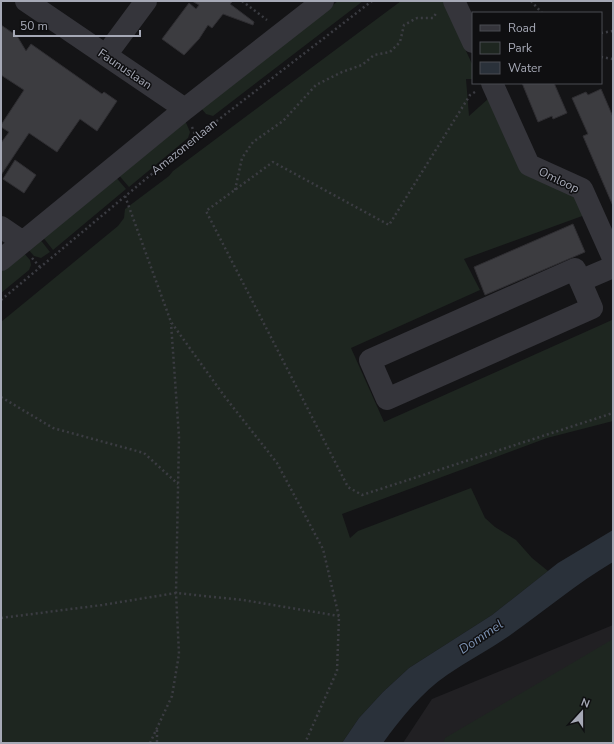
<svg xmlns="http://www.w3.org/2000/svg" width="614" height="744" viewBox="0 0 614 744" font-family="'Nunito Sans',sans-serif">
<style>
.built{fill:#212023}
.green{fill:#1e2620}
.water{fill:#2a313a}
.building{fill:#3c3c40;stroke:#2f2e32}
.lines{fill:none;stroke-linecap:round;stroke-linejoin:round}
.path{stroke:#3b3c42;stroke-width:2.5;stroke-dasharray:2 3;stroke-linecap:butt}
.minor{stroke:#35353b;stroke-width:22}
.labels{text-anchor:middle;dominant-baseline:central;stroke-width:3;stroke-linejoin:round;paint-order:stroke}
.street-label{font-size:12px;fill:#a6a9b6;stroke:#0f0f11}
.water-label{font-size:13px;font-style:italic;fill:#7c92b2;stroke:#0f0f11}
</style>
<rect width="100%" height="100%" fill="#141416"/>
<!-- built -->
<path class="built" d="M613,625V743H403L432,699Z"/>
<!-- green -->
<path class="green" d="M338,1H363L213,116L206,114L201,108Z
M401,1H443L473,66V79H466L469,116L488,99L524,174L576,194L585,215L464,259L480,290L351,348L384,422L612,320L613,421L547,438L342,514L350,538L358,531L471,488L485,518L495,527L516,540L532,558L548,571L492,615L409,668L383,692L359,718L342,743H1V322L118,226L124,218L125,209L169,176L173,171Z
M184,118L190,132L188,138L129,187L117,173Z
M114,175L126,189L53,250L42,236Z
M39,238L50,252L41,258L34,256L27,248Z
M23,252L30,260L31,265L29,270L1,293V270Z
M613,639V743H443L445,738Z"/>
<!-- water -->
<path class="water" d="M613,530V562C576,584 544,611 509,636C489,650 467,661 447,675C422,692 401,718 383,743H342L359,718L383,692L409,668L492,615L558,563Z"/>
<!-- building -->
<path class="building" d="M192,1H233L230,4L254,22L253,25L223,14L212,28L208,25L199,39L184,55L162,39L189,3L196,9L199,5Z
M1,25L17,36L26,51L31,44L102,94L104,92L117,101L97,131L80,119L57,152L29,133L1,175V143L9,132L1,127V125L24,90L1,75Z
M522,83H554L567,113L553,119L552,116L538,122Z
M601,89L613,117V206L583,136L588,134L572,98L586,92L588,95Z
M15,160L36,175L24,193L3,179Z
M573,224L585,252L485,295L474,267Z"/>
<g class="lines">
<!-- path -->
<path class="path" d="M242,1L267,20
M531,1L542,13
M601,33L613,31
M601,57L613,59
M475,92L470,95L389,225L273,162L206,211L348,487L362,495L613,413
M192,127L196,137
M235,190L242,158L253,142L283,121L316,85L342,72L362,65L374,55L390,52L400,42L404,25L417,18H433L437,12
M125,196L171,322L225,397L277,463L323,549L339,617L337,671L305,743
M32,258L40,267
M1,300L196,137L372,1
M1,397L53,428L144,453L178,484
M1,618L102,605L176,593L243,600L339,616
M157,730V743
M150,743L172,696L179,654L176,593L179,437L171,323"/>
<!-- minor -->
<path class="minor" d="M26,1L185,109
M454,1L473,42
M106,55L146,1
M492,83L529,165L582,189L613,258
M1,227L23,242
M1,260L185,109L323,1
M575,269L592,308L387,399L370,360Z
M580,281L613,267"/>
</g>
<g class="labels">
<!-- street labels -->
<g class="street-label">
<text transform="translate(125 69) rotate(34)">Faunuslaan</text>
<text transform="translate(184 147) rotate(-39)">Amazonenlaan</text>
<text transform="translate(559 180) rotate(26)">Omloop</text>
</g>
<!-- water labels -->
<g class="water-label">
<text transform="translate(481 637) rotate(-34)">Dommel</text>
</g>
</g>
<!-- border -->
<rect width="614" height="744" fill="none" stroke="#a6a9b6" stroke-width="4"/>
<!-- legend -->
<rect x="472" y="12" width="130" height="72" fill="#0f0f11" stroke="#4b4d53"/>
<rect x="480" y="25" width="20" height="6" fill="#35353b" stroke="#4b4d53"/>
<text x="508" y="32" font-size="12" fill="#a6a9b6">Road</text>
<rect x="480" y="42" width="20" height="12" fill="#1e2620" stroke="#4b4d53"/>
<text x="508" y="52" font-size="12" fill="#a6a9b6">Park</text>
<rect x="480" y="62" width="20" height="12" fill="#2a313a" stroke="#4b4d53"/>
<text x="508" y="72" font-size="12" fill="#a6a9b6">Water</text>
<!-- north arrow -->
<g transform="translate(582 712) rotate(21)" stroke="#0f0f11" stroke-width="3" paint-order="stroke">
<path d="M0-3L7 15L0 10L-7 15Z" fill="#a6a9b6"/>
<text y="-6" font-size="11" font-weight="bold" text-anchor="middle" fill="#a6a9b6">N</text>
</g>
<!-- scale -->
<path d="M14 30v6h126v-6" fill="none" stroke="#a6a9b6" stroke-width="2"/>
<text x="20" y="30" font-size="12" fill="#a6a9b6" stroke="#0f0f11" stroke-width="3" paint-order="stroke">50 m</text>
</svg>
